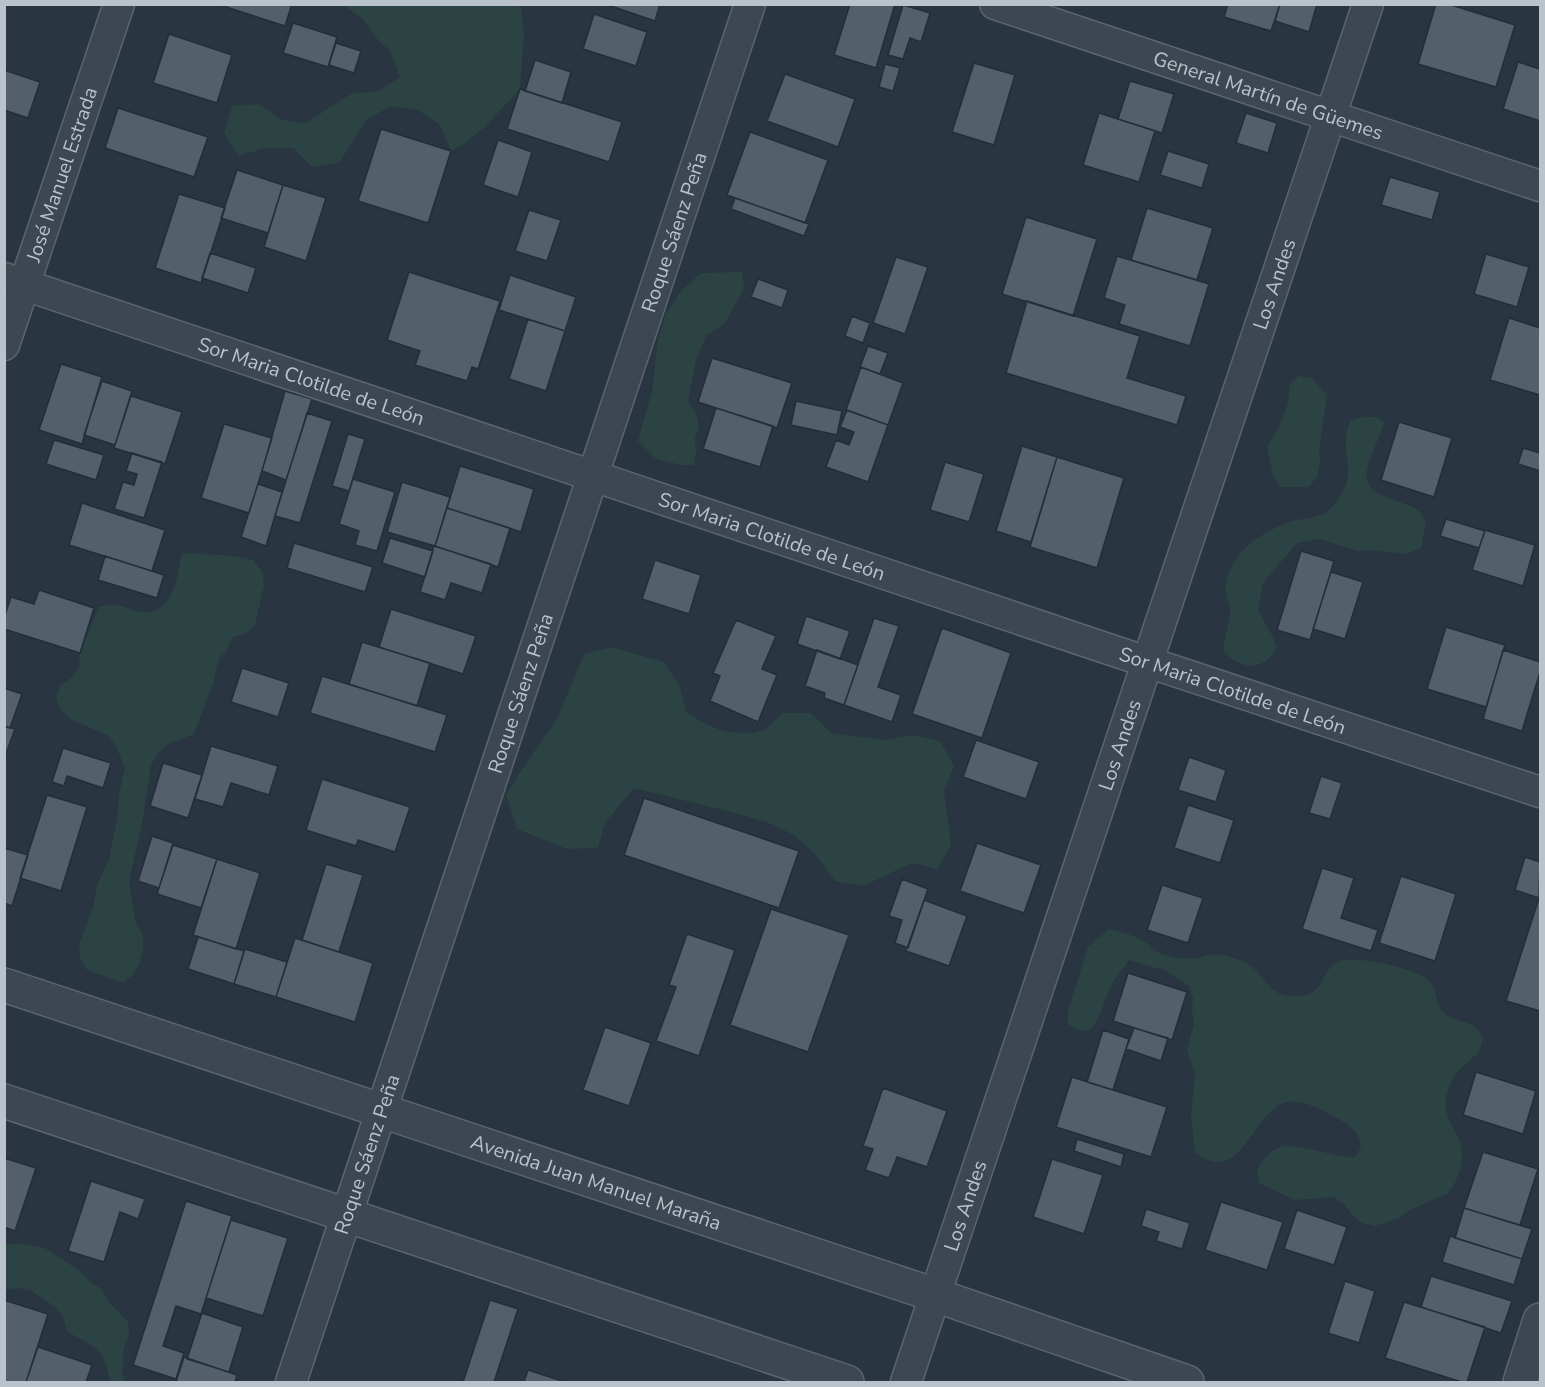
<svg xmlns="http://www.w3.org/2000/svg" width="1545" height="1387" viewBox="0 0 1545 1387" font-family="'Nunito Sans',sans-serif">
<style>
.green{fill:#2c4343}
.building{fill:#53606c;stroke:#242e38;stroke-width:1.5}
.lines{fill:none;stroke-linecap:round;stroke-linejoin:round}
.minor-casing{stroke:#5b656e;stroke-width:33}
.tertiary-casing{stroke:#5b656e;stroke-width:36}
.minor{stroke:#3d4751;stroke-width:30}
.tertiary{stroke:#3d4751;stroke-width:33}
.labels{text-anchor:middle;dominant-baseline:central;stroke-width:4.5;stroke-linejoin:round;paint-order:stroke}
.street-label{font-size:20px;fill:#bac2cb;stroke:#222c36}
</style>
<rect width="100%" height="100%" fill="#293541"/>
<!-- green -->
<path class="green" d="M516,4L521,8L524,34L520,89L485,127L464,144L451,151L440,125L418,110L391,106L367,119L339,163L312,167L293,148H265L239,156L224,133L232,106L259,104L280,119L304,124L351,94L378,91L400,77L390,51L378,40L362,18L343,5Z
M742,272L744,288L725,323L706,336L696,360L688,401L696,413L699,426L695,439L696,452L694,465H681L656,459L638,441L652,391L658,339L666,313L682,290L701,273Z
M1299,376L1312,378L1327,395L1319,450L1320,463L1317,477L1308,487H1280L1273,475L1267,447C1278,428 1291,408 1289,385Z
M1363,417H1376L1384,422C1380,439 1370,453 1367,471C1363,499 1401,498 1418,510C1421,513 1424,518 1426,521L1421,548L1405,554L1370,550L1358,551L1319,539L1297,543L1263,583L1258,610L1272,635L1277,648C1263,672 1241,670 1223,651C1224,638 1230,623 1230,610C1229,602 1224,592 1226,583C1232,551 1260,533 1289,522C1304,517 1320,520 1332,507C1364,471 1336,457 1350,421Z
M182,553C206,555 229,553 253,560L262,571L264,585L255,625L245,634L232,637L227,651L219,658L213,684L194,734L169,744L158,753L151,765L143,818L129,882L136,924L143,935V950L140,962L134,974L123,983L87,970L80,959L79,945L92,910L98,883L109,859L117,820L119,794L125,768L115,744L107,735L72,720L61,710L56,699L60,686L71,678L79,667L80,653L99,607C118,602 119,606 136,611C173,621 177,577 182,553Z
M611,647L664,662L680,687L686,712C708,727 734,739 761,731C768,729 776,719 782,713H811L831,733L884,740L912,735L940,741L954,766L944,791L951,845L937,869L912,863L863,886L835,881L815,854L795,836L772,824L735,813L634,788L605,823L598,848L567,849L517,829L506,794L528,760L556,721L584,654Z
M1109,929C1122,932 1136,936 1147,943C1151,946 1154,950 1157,952C1169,958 1190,960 1202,957C1207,956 1211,954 1215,954C1223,954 1234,958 1242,961C1261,968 1266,990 1283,995C1287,996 1293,996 1297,996C1326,997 1319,969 1340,961C1355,955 1422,969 1431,983C1437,991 1435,1004 1443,1012C1452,1022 1465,1019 1475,1027C1478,1029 1481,1035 1483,1038L1479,1052L1460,1069L1452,1080L1447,1092L1445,1105L1448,1118L1461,1143L1462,1157L1460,1170L1455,1183L1447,1194L1410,1210L1399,1218L1375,1226L1362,1223L1352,1215L1344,1204L1333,1197L1294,1200L1259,1183L1257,1170C1263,1159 1271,1149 1284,1146C1295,1144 1338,1157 1354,1158L1361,1147C1360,1143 1359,1137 1357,1134C1352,1126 1339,1119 1331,1115C1320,1108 1300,1099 1287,1102C1252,1110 1241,1190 1195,1152L1191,1114L1195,1075L1187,1050L1194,1024L1192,1011L1193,998L1189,986L1166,971L1129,960C1124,968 1117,976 1112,984C1103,1000 1103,1017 1089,1031L1078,1030L1068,1024V1011L1088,947Z
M18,1243L45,1248L80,1271L90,1282L102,1289L108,1301L128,1322L129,1335L124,1348L122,1375L126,1382H110C104,1346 96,1349 67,1331L63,1317L55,1307L32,1291L18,1288L5,1290V1245Z"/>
<!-- building -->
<path class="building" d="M217,4H292L285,26Z
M605,4H660L655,21Z
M850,4H895L876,68L834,55Z
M1228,4H1280L1271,31L1224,17Z
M1280,4H1317L1309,32L1275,21Z
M1436,4H1448L1515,25L1496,87L1418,64Z
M903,5L930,13L921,42L910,38L903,59L888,55Z
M594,14L647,32L636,66L583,49Z
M293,23L337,37L328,67L283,53Z
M169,34L232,55L217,103L153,83Z
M336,43L361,51L354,73L329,65Z
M535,60L571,72L562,103L525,91Z
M1518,62L1540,69V121L1503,109Z
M974,63L1015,75L994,145L952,132Z
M885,64L900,68L893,91L879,87Z
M4,70L40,82L28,118L4,110Z
M785,74L855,99L838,147L767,121Z
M1130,81L1174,94L1162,133L1118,119Z
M520,89L622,122L609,162L507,129Z
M118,108L208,137L194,177L105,148Z
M1099,113L1155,131L1139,182L1083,165Z
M1246,113L1277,123L1268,153L1236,143Z
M381,129L451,151L428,223L358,201Z
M750,132L828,160L805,223L727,195Z
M498,140L532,152L518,197L483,185Z
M1168,151L1209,164L1202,188L1160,175Z
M237,170L283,185L268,233L221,218Z
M1390,177L1440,192L1432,220L1381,205Z
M283,185L326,198L306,261L264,247Z
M179,194L225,208L201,283L155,268Z
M735,198L809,224L804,236L731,209Z
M1147,208L1213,228L1197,280L1131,260Z
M529,210L561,220L547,261L515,251Z
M1026,217L1097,239L1073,316L1002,294Z
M210,253L256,268L248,293L202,278Z
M1486,254L1529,267L1517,307L1474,294Z
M1117,256L1209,284L1190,346L1119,324L1125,305L1104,298Z
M896,257L928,267L905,334L873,323Z
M409,272L500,301L478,369L472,367L467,381L415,365L420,351L387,340Z
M510,275L576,297L565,331L499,310Z
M758,279L788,290L782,308L751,297Z
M1027,301L1140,336L1127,378L1186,396L1177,425L1006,373Z
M852,316L870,323L863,343L845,336Z
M1509,318L1540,328V395L1490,380Z
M528,319L565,331L546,391L509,379Z
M868,346L888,353L880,374L860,367Z
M712,358L792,383L777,428L698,402Z
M61,364L102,377L82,444L39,430Z
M861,367L903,383L888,425L846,410Z
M102,381L132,391L115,445L84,435Z
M285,391L312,399L286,480L262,471Z
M131,396L182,412L165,464L114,448Z
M796,401L842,411L837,435L791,425Z
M716,408L773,426L760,467L703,449Z
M847,410L888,425L868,482L826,467L836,440L849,445L854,432L840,427Z
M307,413L332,421L300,523L275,516Z
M1399,422L1452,438L1434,497L1381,480Z
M224,424L272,438L249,513L201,498Z
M348,434L365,439L349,491L332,486Z
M54,440L104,455L96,480L46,464Z
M1022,446L1057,457L1031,542L996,531Z
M1523,448L1540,453V471L1518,464Z
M132,453L162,462L144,518L114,509L123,482L134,485L137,474L126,471Z
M1057,457L1124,478L1097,568L1030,547Z
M945,462L984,474L969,522L930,510Z
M460,466L534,489L521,532L447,508Z
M353,479L395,492L377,551L355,545L359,531L339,524Z
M402,482L450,497L435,546L387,532Z
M258,484L282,492L266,546L241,537Z
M82,503L165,530L152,571L69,545Z
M447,508L510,528L498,567L435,546Z
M1446,519L1485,531L1479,548L1440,536Z
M1485,530L1535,545L1523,586L1472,570Z
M390,538L433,551L425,577L382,563Z
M294,543L373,567L365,592L287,568Z
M434,546L491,564L482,593L451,583L445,600L420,592Z
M1301,551L1334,561L1310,640L1277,630Z
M105,556L164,575L157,598L98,580Z
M655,560L701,575L689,614L642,599Z
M1331,572L1363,582L1345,639L1313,629Z
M39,590L94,608L80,653L4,629V618L11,597L34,604Z
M391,609L476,636L463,674L379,647Z
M806,616L850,631L840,659L797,644Z
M874,618L899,626L878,687L901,695L892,722L844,705Z
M736,620L776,636L762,669L777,675L758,722L710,701L720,676L713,673Z
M1446,627L1505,645L1486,707L1427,689Z
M942,628L1011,653L982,738L912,714Z
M362,642L430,663L417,706L349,684Z
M817,650L858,665L844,705L824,698L825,693L805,686Z
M1503,650L1540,662V672L1522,731L1483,719Z
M242,668L289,683L278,717L231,702Z
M322,676L447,715L435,752L310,713Z
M4,688L22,694L10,728L4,726Z
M4,726L15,729L4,759Z
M976,740L1039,762L1026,799L963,777Z
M211,746L278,766L269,795L231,783L223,807L195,799Z
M63,748L111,763L103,788L67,776L64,786L52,782Z
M1189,757L1226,770L1216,802L1178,790Z
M163,763L202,775L188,818L150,806Z
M1321,776L1342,783L1330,819L1309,813Z
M322,779L410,807L395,852L358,840L356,846L306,830Z
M47,795L87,807L61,891L20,878Z
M644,798L799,851L779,908L624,855Z
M1188,805L1234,820L1220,863L1174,848Z
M152,836L173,843L159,888L138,881Z
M977,843L1041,865L1024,913L960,891Z
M173,845L217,859L201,908L157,894Z
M4,848L28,855L12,906L4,903Z
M1525,857L1540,862L1539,898L1515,890Z
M217,859L260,873L236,949L193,935Z
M326,864L363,875L339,952L302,940Z
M1322,868L1354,878L1341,918L1378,930L1371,951L1302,929Z
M1401,876L1456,894L1435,961L1379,943Z
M902,879L928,889L908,948L895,943L902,920L889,916Z
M1162,885L1203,898L1188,943L1147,930Z
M1540,895V1011L1506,1001Z
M924,900L967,916L949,966L906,951Z
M771,909L849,935L808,1052L730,1025Z
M687,934L735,950L699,1056L656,1041L676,987L669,985Z
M198,937L244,951L234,984L188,969Z
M295,938L373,963L355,1022L276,997Z
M245,949L287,962L276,997L234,984Z
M1128,973L1187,992L1172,1040L1113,1021Z
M605,1027L651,1043L629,1106L583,1090Z
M1134,1028L1168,1038L1161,1061L1126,1049Z
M1103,1030L1129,1039L1113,1090L1087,1082Z
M1476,1072L1536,1091L1523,1134L1463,1115Z
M1072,1077L1167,1107L1151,1157L1056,1127Z
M883,1088L947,1111L927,1167L897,1157L889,1178L865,1170L873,1149L863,1146Z
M1077,1139L1124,1154L1121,1167L1074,1151Z
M1483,1152L1538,1169L1520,1225L1464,1208Z
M4,1158L36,1168L15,1231L4,1227Z
M1052,1159L1103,1175L1084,1234L1033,1217Z
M91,1181L145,1199L138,1219L120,1212L104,1262L68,1251Z
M186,1201L232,1216L201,1314L176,1306L163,1346L184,1353L176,1379L133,1365Z
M1221,1202L1283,1222L1267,1270L1205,1250Z
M1464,1208L1532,1229L1522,1259L1455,1238Z
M1146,1209L1190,1223L1182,1249L1156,1241L1159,1232L1141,1226Z
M1297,1210L1347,1227L1334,1265L1284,1249Z
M231,1220L288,1238L263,1316L206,1298Z
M1450,1236L1522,1259L1514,1285L1442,1262Z
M1431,1276L1512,1301L1501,1333L1421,1307Z
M1345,1281L1375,1291L1359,1343L1328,1333Z
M4,1300L48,1314L26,1382H4Z
M490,1300L518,1309L494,1382H463Z
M1404,1302L1485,1327L1467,1382H1462L1385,1358Z
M202,1313L243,1327L229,1372L187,1359Z
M38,1347L92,1365L86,1382H26Z
M184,1357L237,1375L235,1382H176Z
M528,1370L562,1381L561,1382H524Z"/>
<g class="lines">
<!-- minor casing -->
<g class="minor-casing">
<g id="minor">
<path id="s1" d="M995,4L1540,186"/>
<path id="s2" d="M4,278C517,449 1027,624 1540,792"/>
<path id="s3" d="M4,345L119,4"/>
<path id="s4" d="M291,1382L750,4"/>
<path id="s5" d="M906,1382L1368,4"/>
</g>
</g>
<!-- tertiary casing -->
<g class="tertiary-casing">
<g id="tertiary">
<path id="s6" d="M4,985L935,1295L1187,1382"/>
<path d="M4,1101L847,1382"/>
<path d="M1520,1382L1540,1320"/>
</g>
</g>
<!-- minor -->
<use href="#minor" class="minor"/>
<!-- tertiary -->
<use href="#tertiary" class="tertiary"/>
</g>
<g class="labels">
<!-- street labels -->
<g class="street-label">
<text stroke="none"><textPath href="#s1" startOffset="288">General Martín de Güemes</textPath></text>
<text stroke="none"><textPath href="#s3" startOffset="180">José Manuel Estrada</textPath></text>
<text stroke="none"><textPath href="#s4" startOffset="1212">Roque Sáenz Peña</textPath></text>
<text stroke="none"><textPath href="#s5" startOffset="1158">Los Andes</textPath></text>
<text stroke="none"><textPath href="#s2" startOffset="324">Sor Maria Clotilde de León</textPath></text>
<text stroke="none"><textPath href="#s2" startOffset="810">Sor Maria Clotilde de León</textPath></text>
<text stroke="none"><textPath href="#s2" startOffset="1296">Sor Maria Clotilde de León</textPath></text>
<text stroke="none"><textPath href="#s4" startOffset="726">Roque Sáenz Peña</textPath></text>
<text stroke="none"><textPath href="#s5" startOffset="672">Los Andes</textPath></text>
<text stroke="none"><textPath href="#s4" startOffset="240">Roque Sáenz Peña</textPath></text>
<text stroke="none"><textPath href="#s6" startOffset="624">Avenida Juan Manuel Maraña</textPath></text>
<text stroke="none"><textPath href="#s5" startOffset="186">Los Andes</textPath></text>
</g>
</g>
<!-- border -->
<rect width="1545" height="1387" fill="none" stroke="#bac2cb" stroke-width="12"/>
</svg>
